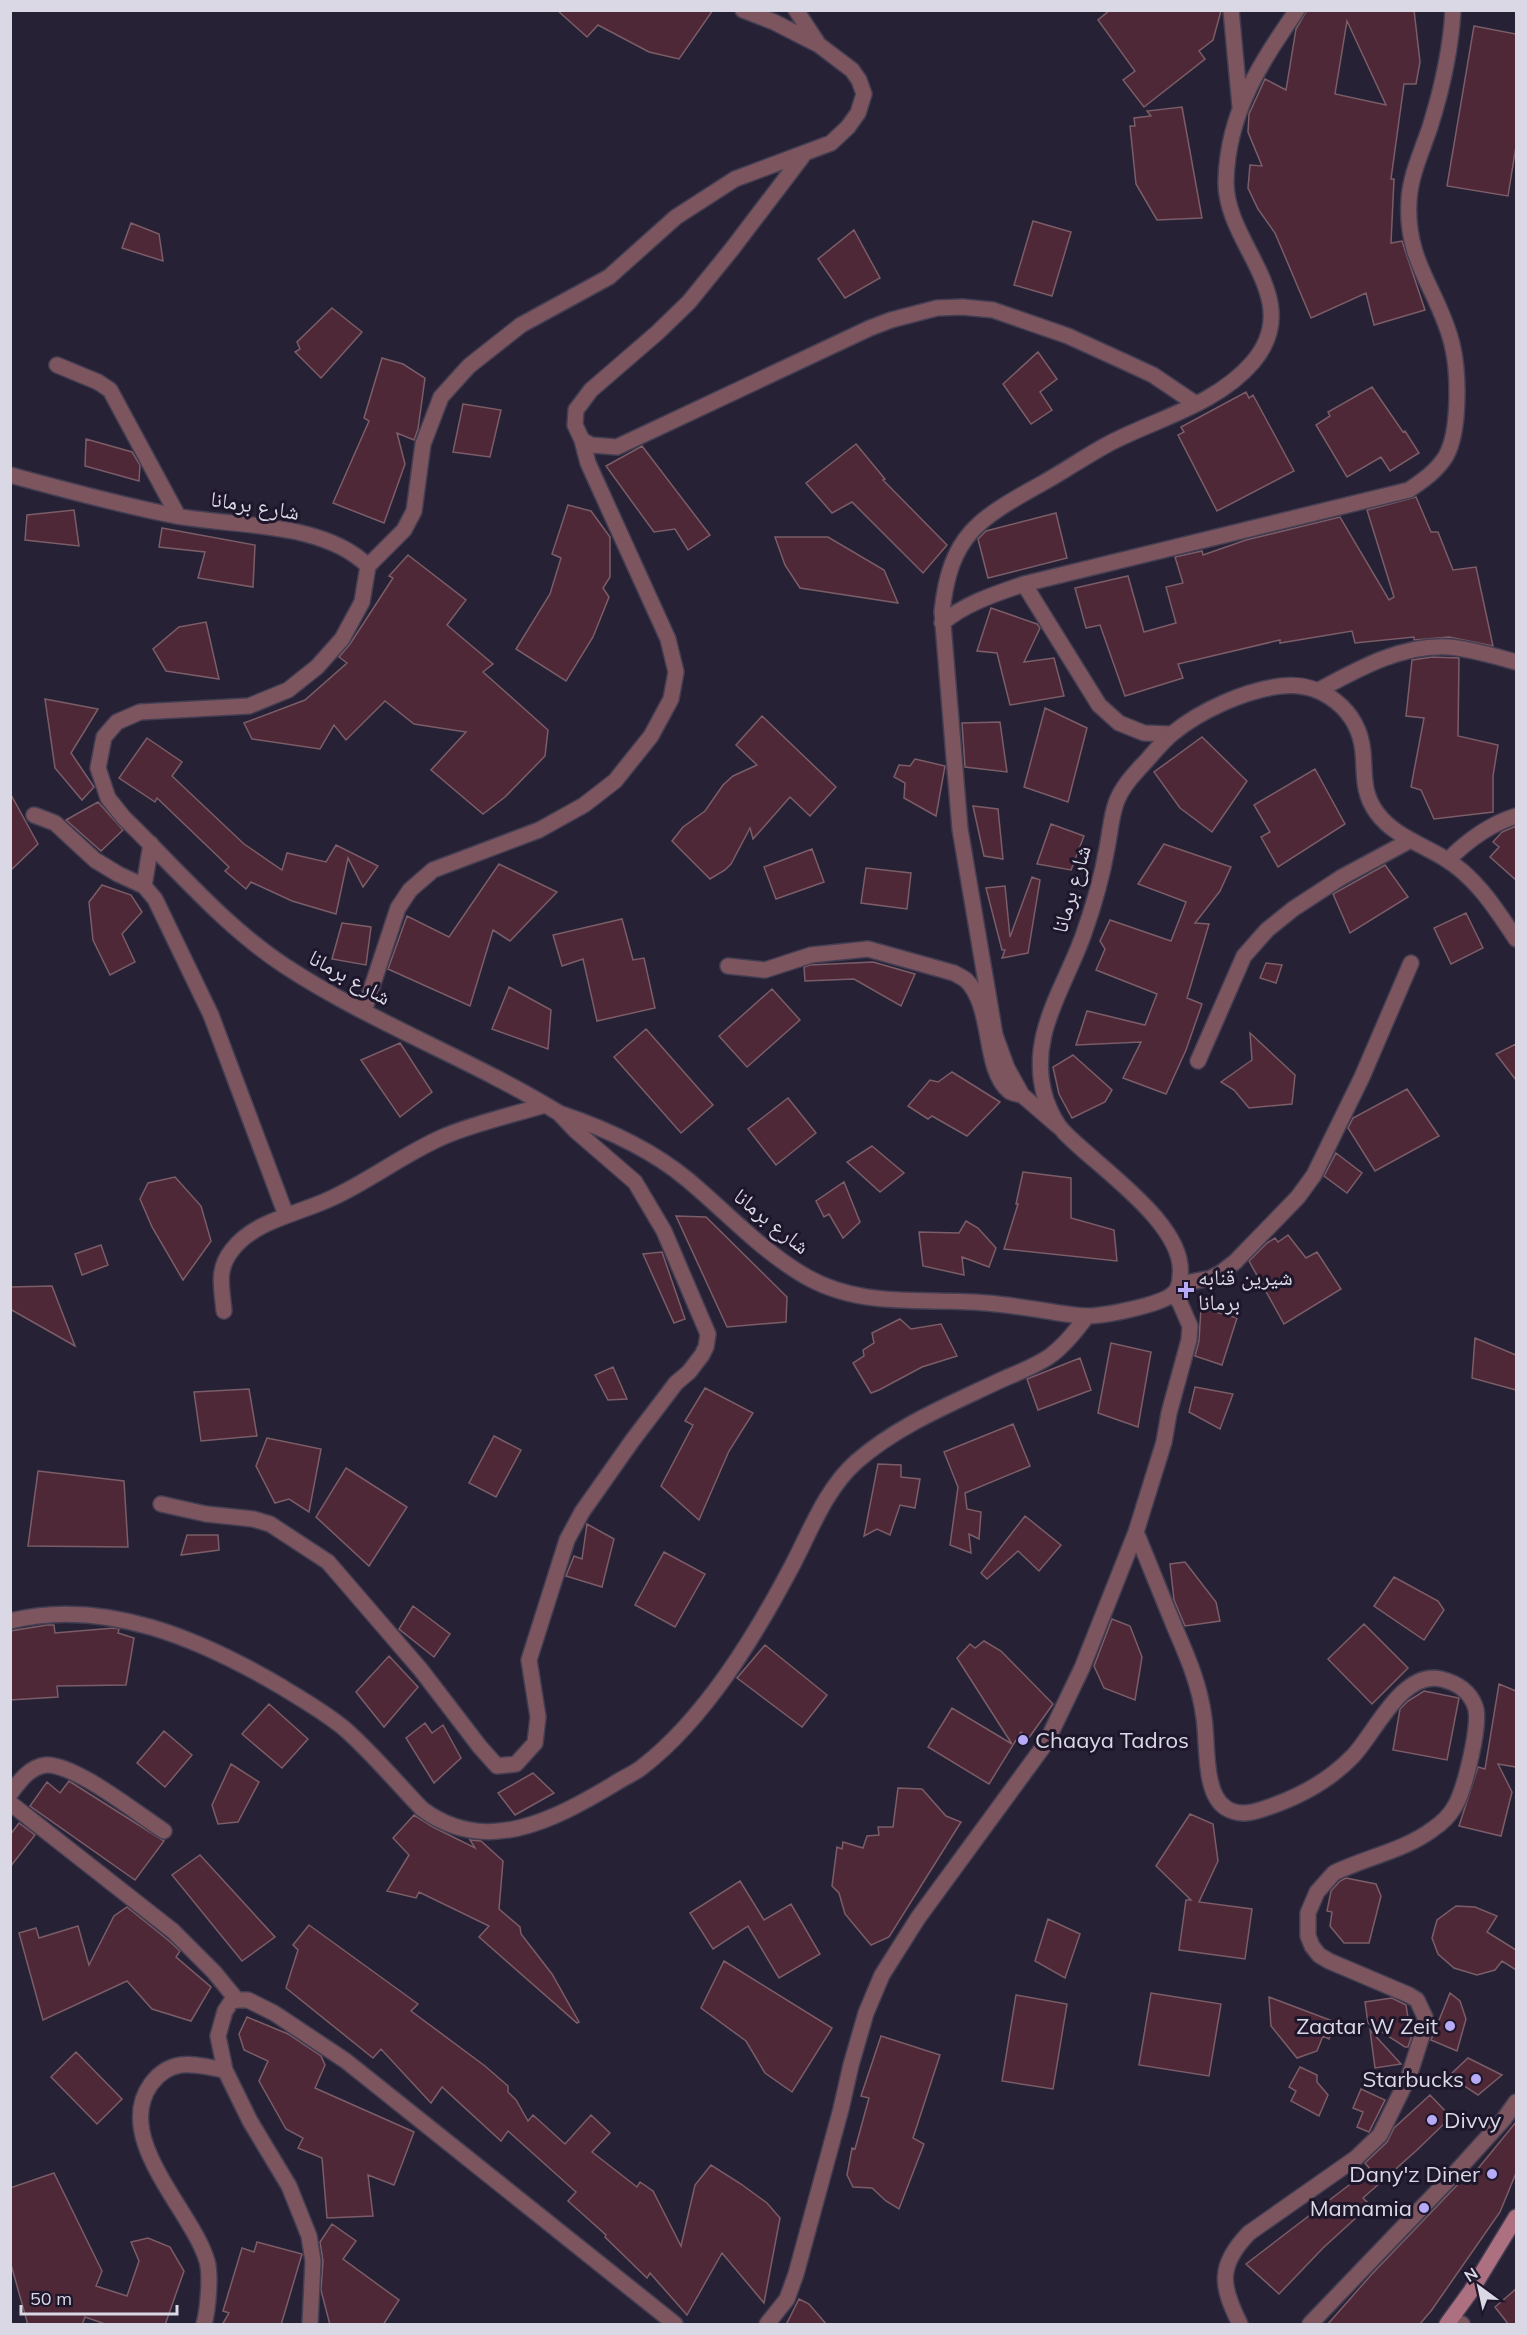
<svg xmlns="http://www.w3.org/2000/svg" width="1527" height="2335" viewBox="0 0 1527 2335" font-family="Mulish,'Noto Naskh Arabic',sans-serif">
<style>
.building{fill:#4e2837;stroke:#7a5d67;stroke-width:1.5;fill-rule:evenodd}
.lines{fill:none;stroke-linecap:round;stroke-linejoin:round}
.minor-casing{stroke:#443e52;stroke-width:18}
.tertiary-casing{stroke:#443e52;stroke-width:18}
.secondary-casing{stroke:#443e52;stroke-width:18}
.minor{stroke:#7c555f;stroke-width:15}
.tertiary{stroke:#7c555f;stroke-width:15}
.secondary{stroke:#ad7080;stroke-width:15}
.poi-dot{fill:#b7abf8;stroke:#1e172c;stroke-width:2}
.labels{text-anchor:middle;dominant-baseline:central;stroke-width:6;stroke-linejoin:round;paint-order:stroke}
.street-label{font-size:22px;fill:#dbd8e6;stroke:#1e172c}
.poi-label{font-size:22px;fill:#dbd8e6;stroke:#1e172c;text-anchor:end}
</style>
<rect width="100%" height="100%" fill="#272136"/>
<!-- building -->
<path class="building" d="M557,10H713L679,59L649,52L598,25L587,37Z
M1110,10H1221V11L1213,40L1199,51L1205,59L1144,107L1123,80L1135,71L1098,20Z
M1307,10H1414L1420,62L1416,84H1404L1391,179H1394L1391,243L1402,241L1425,310L1374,325L1366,293L1311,318L1275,233L1258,209L1248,188L1250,165L1262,166L1248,132L1249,114L1265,79L1286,90L1296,29ZM1347,21L1386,105L1335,94Z
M1474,26L1516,34V146L1508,196L1447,186Z
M1182,107L1202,218L1157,220L1136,184L1130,126H1135L1134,118L1151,116L1147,111Z
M1033,221L1071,232L1052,296L1014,285Z
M131,223L159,234L163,261L122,248Z
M854,230L880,278L845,298L818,259Z
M332,308L362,332L321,378L295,352L300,349L297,342Z
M1038,352L1057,379L1040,392L1052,410L1031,424L1003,384Z
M382,358L403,364L425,378L418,429L414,440L397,433L405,464L384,523L333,503L369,421L364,418Z
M1372,387L1403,432L1405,431L1419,453L1390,471L1381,457L1347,477L1316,425L1330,416L1328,412Z
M1246,392L1249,398L1253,395L1294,471L1217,511L1178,435L1184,432L1181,427Z
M463,404L501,410L490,457L453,452Z
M86,439L132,452L140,465L139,481L85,466Z
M856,444L885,479L883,480L947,545L923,573L852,502L832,513L806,483Z
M642,446L710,535L688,550L675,529L654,532L606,466Z
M1416,497L1431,532H1438L1453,570L1476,567L1493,646L1449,637L1414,640V637L1355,643L1352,631L1280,643V640L1178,664L1183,678L1125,696L1100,625L1086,628L1075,588L1128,576L1144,632L1176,623L1166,587L1183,583L1175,557L1202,551L1203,555L1246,540L1340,517L1389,600L1394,597L1367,510Z
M568,505L591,511L610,537V577L603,588L609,597L593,637L566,681L516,649L550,594L561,558L552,554Z
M74,510L79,546L25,540L27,515Z
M1056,513L1067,558L988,578L978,539L986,531Z
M162,528L255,545L253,587L198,578L205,552L159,547Z
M775,537H828L884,570L898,603L800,588L785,565Z
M408,555L466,600L447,625L493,664L483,672L548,730L545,756L505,797L483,814L431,770L466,732L414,724L385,701L346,740L334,725L320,749L252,739L244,723L305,700L347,663L339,657L350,644L393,578L389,576Z
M991,608L1037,624L1040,628L1024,662L1054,658L1064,696L1010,705L997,653L977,651Z
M206,622L219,679L166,671L153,649L179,627Z
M1432,657L1459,658L1458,736L1498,745L1493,776V812L1434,819L1421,790L1411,787L1424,718L1406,716L1412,660Z
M45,699L98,709L71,753L94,787L82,800L55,768Z
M1045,708L1087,728L1068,802L1024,787Z
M762,716L836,787L810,816L790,797L753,839L750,828L731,864L725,870L710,879L672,841L683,827L705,811L723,785L733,776L757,765L736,745Z
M1000,722L1007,772L965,767L962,723Z
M1202,737L1247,781L1212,832L1180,808L1154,772Z
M147,738L182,762L172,776L244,844L282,870L287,853L326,862L336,845L378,866L363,887L348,858L336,914L292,901L251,882L246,889L225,871L229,867L157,798L155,802L119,778Z
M915,759L945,766L936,816L904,798L905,783L894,777L899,765L910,766Z
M1315,769L1345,824L1278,867L1261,837L1270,832L1254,805Z
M10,793L38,844L10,871Z
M98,802L123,830L101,851L66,820Z
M973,806L998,809L1003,859L984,856Z
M1051,824L1084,836L1071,870L1037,864Z
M1516,826V880L1490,857L1499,847L1493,842L1502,832Z
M1164,844L1231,867L1220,891L1195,923L1209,924L1187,998L1202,1004L1186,1050L1166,1094L1123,1078L1141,1042L1076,1045L1087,1011L1145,1025L1157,994L1096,970L1105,949L1100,941L1110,920L1171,941L1186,902L1138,884Z
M812,849L824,882L776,899L764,867Z
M499,864L557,892L510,941L493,930L470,1006L388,969L407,916L449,937Z
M1385,865L1408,897L1350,933L1333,894Z
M866,868L911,873L907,909L861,903Z
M1032,877L1040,880L1028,953L1002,958L1005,950H1002L986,888L1005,886L1010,937Z
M102,885L131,895L142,912L122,934L135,962L110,975L93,940L89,902Z
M1466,913L1483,948L1451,964L1434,928Z
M622,919L633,960L644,958L655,1008L597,1021L583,959L562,966L553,935Z
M342,923L371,927L366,965L332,959Z
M873,962L915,974L901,1006L854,979L805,981L804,967L810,965Z
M1266,963L1282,965L1276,983L1260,978Z
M509,987L551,1010L548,1049L492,1029Z
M772,989L800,1020L747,1067L719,1036Z
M646,1029L713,1105L681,1133L614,1057Z
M1250,1033L1295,1075L1292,1104L1249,1108L1234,1090L1221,1082L1252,1060Z
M400,1043L432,1092L400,1117L361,1060Z
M1516,1044V1080L1496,1054Z
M1073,1055L1112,1090L1105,1102L1072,1118L1059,1094L1053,1067Z
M952,1072L1000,1102L967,1136L932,1116L928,1119L908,1106L930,1080L938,1082Z
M1407,1089L1439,1136L1375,1171L1348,1128L1353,1118Z
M788,1098L816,1133L776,1165L748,1129Z
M872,1146L904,1173L880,1192L847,1162Z
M1336,1153L1362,1173L1347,1193L1324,1176Z
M1023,1172L1071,1178V1218L1114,1230L1117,1261L1004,1249L1018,1204H1016Z
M175,1177L201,1206L211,1241L183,1280L152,1227L140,1199L148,1183Z
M844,1182L860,1222L843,1238L829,1214L824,1217L816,1201Z
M676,1216L706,1217L787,1297L786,1322L727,1327Z
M966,1221L978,1228L996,1248L989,1267L962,1257L964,1275L923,1266L919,1232L959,1233Z
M1288,1235L1306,1258L1317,1252L1341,1289L1284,1324L1249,1261L1267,1243L1275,1238L1278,1242Z
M101,1245L108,1265L82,1275L75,1254Z
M662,1252L685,1319L674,1323L643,1254Z
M52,1286L75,1346L10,1309V1287Z
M1201,1308L1237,1318L1222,1365L1195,1356L1199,1341Z
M900,1319L911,1329L941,1324L957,1356L922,1367L879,1390L871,1393L853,1363L864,1356L863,1350L874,1343L872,1333Z
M1475,1338L1516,1355V1390L1472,1378Z
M1111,1343L1151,1352L1138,1427L1098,1413Z
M1080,1358L1091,1390L1038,1410L1027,1379Z
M613,1367L627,1399L608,1400L595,1375Z
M1195,1387L1233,1394L1220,1429L1189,1412Z
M705,1388L753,1413L729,1451L699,1520L661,1486L693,1425L685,1421Z
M249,1389L257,1436L201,1441L194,1392Z
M1013,1424L1030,1466L965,1493L967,1509L981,1512L979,1539L969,1534L971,1553L950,1545L958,1487L944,1452Z
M494,1436L521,1450L496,1497L469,1483Z
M267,1438L321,1449L309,1512L289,1499L275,1503L256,1466Z
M878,1464L901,1465V1477L920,1479L915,1508L900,1505L890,1535L877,1529L864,1536Z
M346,1468L407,1507L369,1566L316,1517Z
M38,1471L124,1481L128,1547L28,1546Z
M1025,1516L1061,1545L1039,1571L1018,1551L987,1579L981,1573Z
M587,1524L614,1539L602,1587L566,1576L574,1556L582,1559Z
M187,1535H218L219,1550L181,1555Z
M664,1552L705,1574L675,1627L635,1605Z
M1185,1562L1216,1602L1220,1621L1185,1626L1174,1600L1170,1564Z
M1394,1577L1438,1601L1444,1610L1424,1640L1374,1606Z
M413,1606L450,1634L434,1657L399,1629Z
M1112,1619L1130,1626L1142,1657L1135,1700L1104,1688L1094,1666Z
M1364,1624L1408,1668L1372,1704L1328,1659Z
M47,1625H54L55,1633L114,1628L119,1629L118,1633L134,1638L126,1685L57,1686L58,1697L10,1700V1631Z
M984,1641L1001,1651L1053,1704L1028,1739L1021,1732L989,1784L928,1747L952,1708L1012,1744L957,1658L970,1644L975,1648Z
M765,1645L827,1695L802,1727L737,1678Z
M389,1656L418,1687L384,1727L356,1692Z
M1499,1684L1516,1691V1767L1498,1764L1512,1792L1501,1836L1459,1826L1478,1767L1485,1769Z
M1424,1691L1459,1698L1447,1760L1393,1750L1400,1709L1408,1701Z
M269,1704L308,1739L282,1768L242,1734Z
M425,1723L432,1733L443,1725L461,1758L434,1783L406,1738Z
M164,1731L192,1755L165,1787L137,1763Z
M231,1764L259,1782L238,1822L218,1824L212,1805Z
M533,1773L554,1793L515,1815L498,1793Z
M69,1781L164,1841L135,1880L30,1806L47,1782L60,1793Z
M898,1788L922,1789L946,1816L961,1822L889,1937L871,1945L845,1914L839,1893L832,1886L837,1847L842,1849L843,1842L863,1848L867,1836L879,1835L878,1827H893Z
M1190,1814L1213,1824L1218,1861L1199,1902L1252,1909L1245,1959L1179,1950L1186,1900H1191L1156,1866Z
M414,1815L433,1827L475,1848L470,1840L481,1841L503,1861L499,1909L520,1927L521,1934L552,1974L579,2022L577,2023L479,1937L489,1926L419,1892L416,1898L387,1891L409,1855L393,1838Z
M19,1823L35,1835L10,1867V1835Z
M200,1855L275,1937L242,1961L172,1875Z
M1346,1878L1376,1884L1381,1896L1369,1943H1344L1330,1926L1332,1912L1327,1911L1331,1891L1340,1881Z
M740,1881L764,1920L791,1904L820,1954L779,1978L748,1926L713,1949L690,1913Z
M1456,1906L1475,1907L1497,1916L1487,1932L1516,1950V1970L1502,1961L1495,1970L1477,1975L1454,1968L1438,1954L1432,1938L1437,1920Z
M127,1907L168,1940L180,1951L176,1957L211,1987L191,2021L152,2009L127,1981L43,2020L19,1933L36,1928L39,1938L78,1926L89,1965L114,1916Z
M1048,1919L1080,1934L1065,1978L1035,1961Z
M309,1925L418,2004L411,2011L485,2066L508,2086V2092L516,2100L528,2121L533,2115L565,2144L591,2115L610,2133L592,2152L637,2187L640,2182L653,2191L681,2246L695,2185L711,2165L741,2184L767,2203L780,2218L764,2303L722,2253L687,2315L650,2273L647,2278L605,2237L606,2235L568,2201L576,2192L508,2131L501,2141L442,2087L431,2103L381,2049L373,2058L286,1988L298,1950L293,1945Z
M724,1961L832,2028L792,2092L765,2073L746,2041L701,2008Z
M1151,1993L1221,2004L1209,2076L1139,2065Z
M1450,1993L1460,2001L1466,2019L1457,2051L1431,2040Z
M1016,1995L1067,2004L1053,2089L1002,2081Z
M1269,1997L1335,2022L1329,2039L1323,2036L1317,2051L1297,2058L1271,2026Z
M1392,1998L1406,2005L1409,2024H1413L1414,2029L1408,2047H1405L1368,2023L1365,2002Z
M247,2017L288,2034L321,2056L325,2065L315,2088L414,2132L394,2185L368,2175L373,2216L327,2218L322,2158L298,2148L303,2138L286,2129L259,2081L268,2061L244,2050L239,2034Z
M1370,2030L1401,2064L1375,2068Z
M881,2036L940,2055L913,2138L924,2144L899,2209L886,2201L872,2188L853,2187L847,2175L852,2148L855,2149L869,2098L861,2096Z
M76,2052L122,2099L97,2124L51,2077Z
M1468,2058L1502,2075L1478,2095L1449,2076Z
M1300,2067L1317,2075V2082L1328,2095L1319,2116L1291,2101L1296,2091L1289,2087Z
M1361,2089L1385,2100L1369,2132L1357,2127L1363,2112L1353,2108Z
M1430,2095L1451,2117L1417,2150L1363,2198L1370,2205L1323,2248L1279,2294L1246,2264L1370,2169L1365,2163L1387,2142L1394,2128Z
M1516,2122V2173L1500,2212L1431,2311L1419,2325H1327L1372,2274L1463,2179L1467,2182Z
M54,2173L102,2271L96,2286L127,2296L139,2261L131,2242L148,2238L170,2247L184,2271L165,2325H108L85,2317L82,2325H28L10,2261V2188Z
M332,2224L356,2241L343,2259L399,2300L383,2325H330L321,2290L323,2261L320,2242Z
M257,2242L302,2254L281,2325H222L229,2313L223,2311L242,2248L254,2252Z
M1516,2289V2325H1509L1495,2307Z
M799,2299L809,2304L827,2325H786Z"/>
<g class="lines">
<!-- minor casing -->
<g class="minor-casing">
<path id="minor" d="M796,10L817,42
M1231,10L1240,106
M805,153L732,249L689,302L657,333L591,390L576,410L575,425L582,440L591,445L617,447L870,328L891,320L937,308L962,307L993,310L1068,336L1125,362L1153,375L1196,404
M57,365L98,382L110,390L178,516
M368,566L404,530L414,511L423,444L441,397L469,366L521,325L609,277L676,217L735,179L831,143L848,127L858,113L864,94L859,80L852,70L819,45L774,22L743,10
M1024,584L1099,705L1119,723L1144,733L1170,734
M942,623C966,603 995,594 1024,584L1409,490C1422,481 1437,471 1446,456C1460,431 1459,372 1452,344C1439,291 1405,262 1409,201C1410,176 1422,151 1430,127C1441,92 1451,47 1453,10
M1319,690C1358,669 1402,644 1449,647C1472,649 1494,656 1516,662
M34,815L55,823L95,860L118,874L144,886L155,899L211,1015L286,1215
M1448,860C1467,841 1490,824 1516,816
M144,886L151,844
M728,966L765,970L811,955L868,949L954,973C957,975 962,977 966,980C994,1007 982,1068 1009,1091C1012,1094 1018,1094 1022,1095
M364,1011L398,908L410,890L433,870L539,830L584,805L615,781L651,736L671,699L676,672L668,639L588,463L582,440
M1198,1061L1244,956L1267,930L1293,909L1342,877L1409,841
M1058,1126L1022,1095L1007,1068L995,1035L960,829L942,612C950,535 978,519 1041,484C1065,471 1087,455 1112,442C1159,418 1217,404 1253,362C1307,298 1224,244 1226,180C1228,112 1260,64 1297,10
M1180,1284L1211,1278L1222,1272L1235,1262L1298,1197L1314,1175L1362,1077L1411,963
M224,1311C222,1288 216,1270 232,1250C255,1220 299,1214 332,1198C371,1180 405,1153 445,1136C476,1123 512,1115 545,1105
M161,1504L206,1514L253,1519L270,1524L328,1562L421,1670L480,1747L497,1766L516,1764L535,1743L538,1717L529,1660L567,1540L582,1512L632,1441L676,1383L689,1372L702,1355L706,1347L708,1334L664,1231L635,1182L576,1131L559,1113
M1136,1532C1149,1564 1162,1596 1175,1628C1188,1658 1200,1686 1204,1718C1208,1743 1203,1794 1226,1808C1240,1817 1255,1812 1269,1807C1301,1796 1330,1780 1353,1756C1375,1733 1402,1670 1441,1679C1457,1683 1469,1690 1475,1706C1482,1722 1464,1791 1455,1806C1450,1815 1442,1823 1433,1829C1404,1851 1366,1857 1334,1873L1317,1892L1308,1913V1936L1312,1946L1319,1955L1329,1961L1409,1995L1417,2000L1425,2017V2026L1409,2076L1380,2135L1356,2158L1249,2233C1217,2266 1221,2286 1240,2324
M10,1621C105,1597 202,1640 282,1687C304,1701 326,1713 346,1730C373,1754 397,1783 422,1809C464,1840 508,1836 554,1816C575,1807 594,1796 614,1784C623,1778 633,1774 641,1768C705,1719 755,1636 792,1566C811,1530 825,1490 856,1462C898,1425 951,1404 1001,1380C1017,1373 1036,1366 1050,1356C1065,1345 1076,1331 1087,1316
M10,1794C19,1782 29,1767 46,1765C74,1763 139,1815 164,1831
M10,1803L173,1931L214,1972L237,2000
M1451,2319L1462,2324
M204,2324C208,2310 211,2275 207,2261C192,2210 112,2138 151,2084C172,2056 196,2065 225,2070
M310,2324L313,2261L309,2236L289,2186L250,2121L225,2070L218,2036L225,2011L231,2002L237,2000H248L274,2013L346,2061L675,2324
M767,2324L787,2299L796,2274L841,2109L851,2065L866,2013L882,1975L918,1918L1046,1743L1082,1668L1136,1532L1164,1442L1169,1413L1189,1340L1190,1326L1180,1303L1173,1294
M1310,2324L1455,2173L1504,2119L1516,2102"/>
</g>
<!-- tertiary casing -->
<g class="tertiary-casing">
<path id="tertiary" d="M10,475C65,490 120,505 176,516C235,527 323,521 368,566L362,602L342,639L317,667L288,690L249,706L140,712L117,722L104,737L98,768L108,798L124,818C177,869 224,926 285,966C372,1023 471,1059 559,1113C604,1128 651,1149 688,1180C725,1211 759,1248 800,1273C859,1310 923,1297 987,1303C1011,1305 1035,1309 1059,1313C1068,1314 1078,1316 1086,1316C1104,1316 1162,1305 1174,1293C1178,1289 1180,1283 1180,1277C1188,1225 1096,1166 1064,1132C1056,1124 1050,1111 1046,1100C1026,1039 1063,991 1083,936C1093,908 1102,877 1107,848C1110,834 1111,817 1116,803C1122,786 1135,773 1148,759C1156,750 1164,740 1173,733C1200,711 1245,690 1281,686C1322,681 1359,710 1363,752C1365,774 1362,793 1377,813C1393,835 1421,844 1444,858C1476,877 1496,909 1516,939"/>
</g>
<!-- secondary casing -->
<g class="secondary-casing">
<path id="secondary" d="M1447,2324L1471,2291L1516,2217"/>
</g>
<!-- minor -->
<use href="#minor" class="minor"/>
<!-- tertiary -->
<use href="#tertiary" class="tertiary"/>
<!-- secondary -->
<use href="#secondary" class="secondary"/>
</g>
<!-- markers -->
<g class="poi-dot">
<path d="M1183 1281h6v6h6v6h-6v6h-6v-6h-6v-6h6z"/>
<circle cx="1023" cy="1740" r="6"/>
<circle cx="1450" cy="2026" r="6"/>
<circle cx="1476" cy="2079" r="6"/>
<circle cx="1432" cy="2120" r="6"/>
<circle cx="1492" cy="2174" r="6"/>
<circle cx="1424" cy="2208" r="6"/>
</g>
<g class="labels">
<!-- street labels -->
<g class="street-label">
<text transform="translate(255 505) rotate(9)">شارع برمانا</text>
<text transform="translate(1071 889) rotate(-74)">شارع برمانا</text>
<text transform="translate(350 977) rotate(29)">شارع برمانا</text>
<text transform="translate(772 1221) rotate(39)">شارع برمانا</text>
</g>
<!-- poi labels -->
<g class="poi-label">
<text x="1198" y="1277" text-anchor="start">شيرين قنابه<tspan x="1198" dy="25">برمانا</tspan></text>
<text x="1035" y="1740" text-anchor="start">Chaaya Tadros</text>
<text x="1438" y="2026">Zaatar W Zeit</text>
<text x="1464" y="2079">Starbucks</text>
<text x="1444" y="2120" text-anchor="start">Divvy</text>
<text x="1480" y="2174">Dany'z Diner</text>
<text x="1412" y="2208">Mamamia</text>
</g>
</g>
<!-- border -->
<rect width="1527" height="2335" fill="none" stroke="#dbd8e6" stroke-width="24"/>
<!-- north arrow -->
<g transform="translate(1479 2287) rotate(327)" stroke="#1e172c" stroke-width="4.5" paint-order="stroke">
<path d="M0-4.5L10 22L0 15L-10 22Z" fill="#dbd8e6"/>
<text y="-9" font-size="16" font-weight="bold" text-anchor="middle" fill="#dbd8e6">N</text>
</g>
<!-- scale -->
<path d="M21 2305v9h156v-9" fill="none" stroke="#dbd8e6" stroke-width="3"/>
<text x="30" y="2305" font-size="18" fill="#dbd8e6" stroke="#1e172c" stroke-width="4.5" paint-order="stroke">50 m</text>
</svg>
